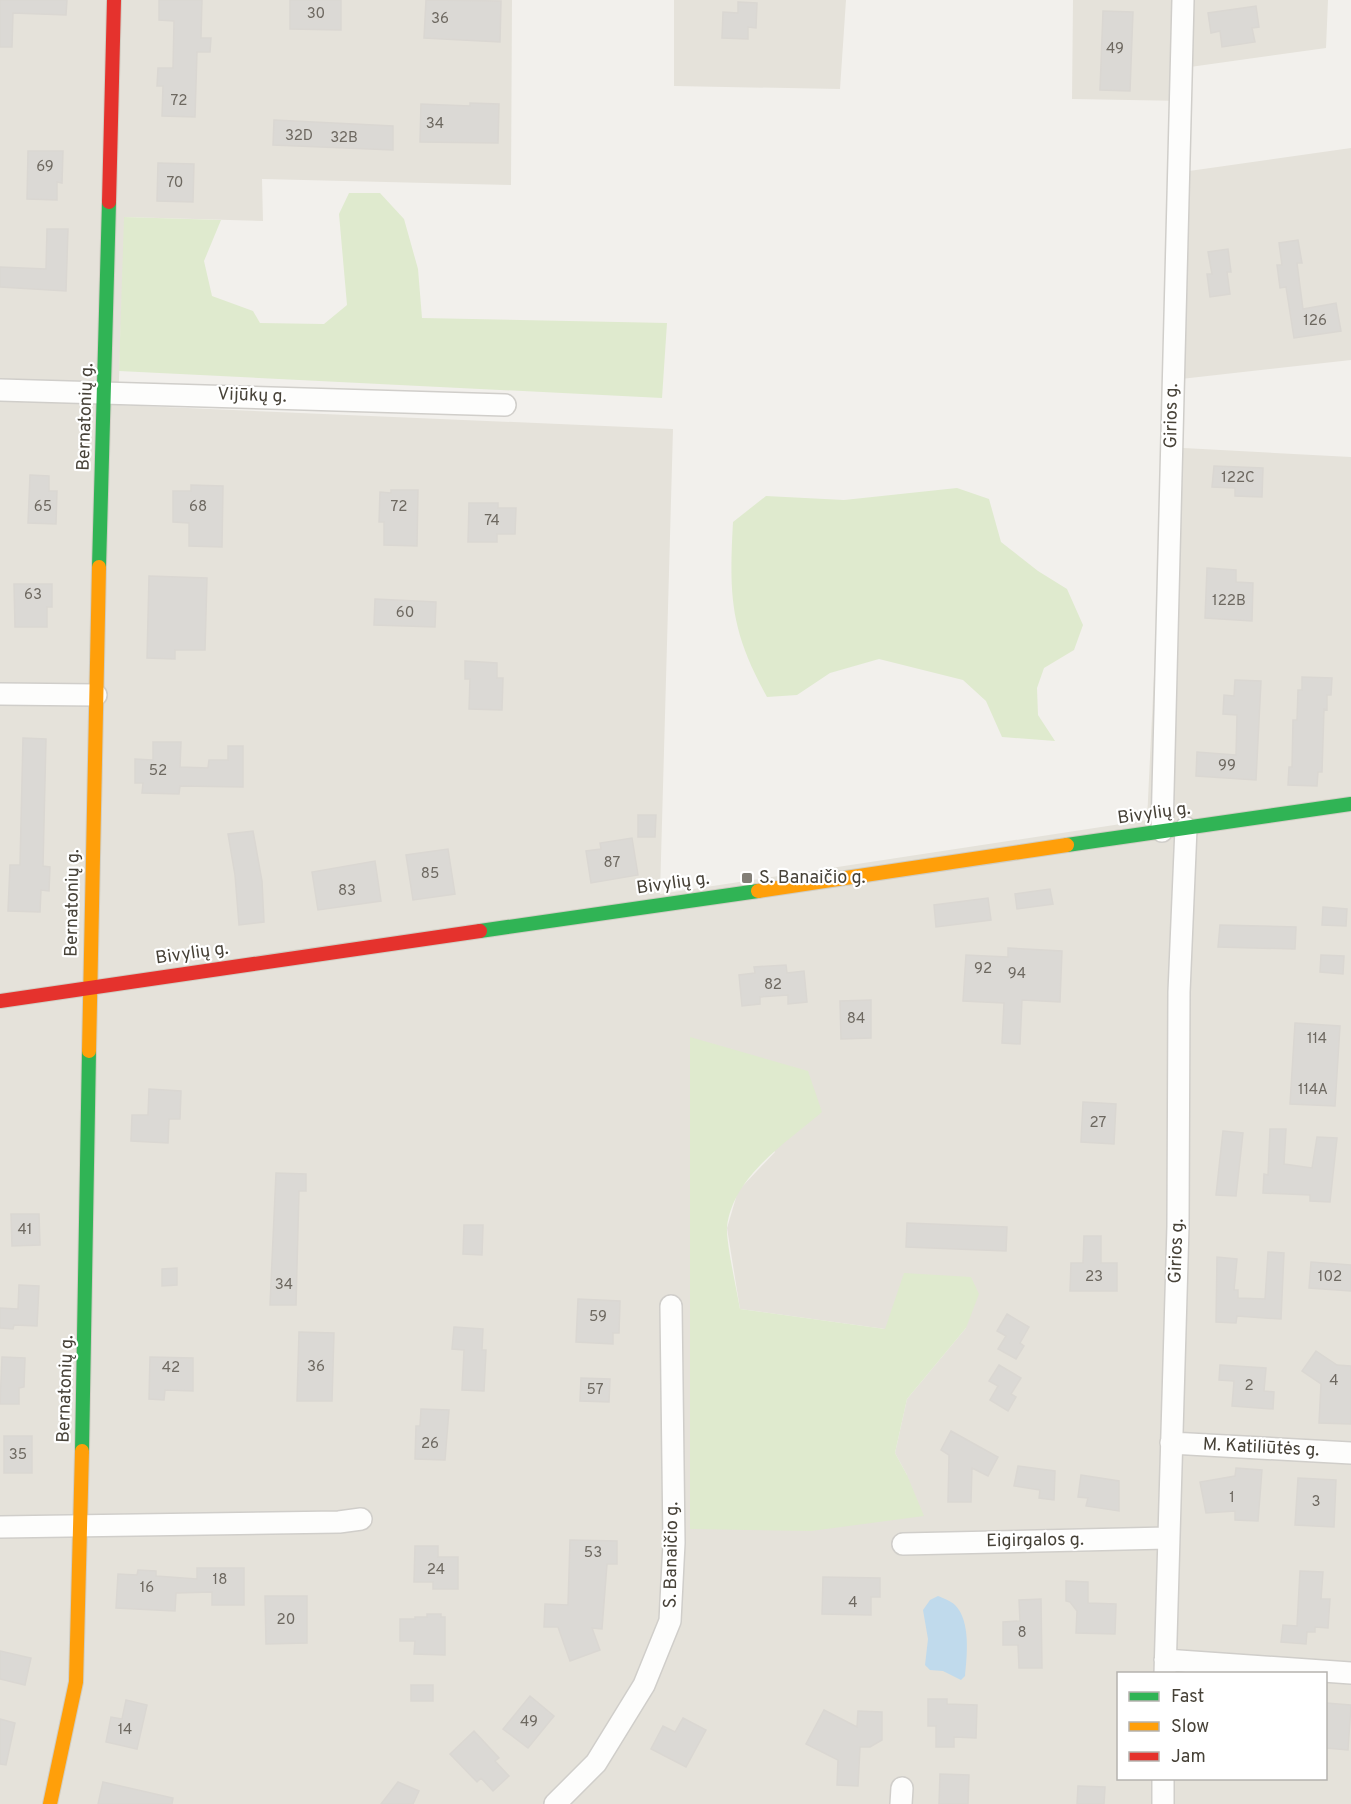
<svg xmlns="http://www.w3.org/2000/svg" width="1351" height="1804" viewBox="0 0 1351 1804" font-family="Overpass,sans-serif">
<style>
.residential{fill:#e5e2da;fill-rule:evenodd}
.green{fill:#dfeace}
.water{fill:#c0daec}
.building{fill:#dbd9d5;stroke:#dad7d2;stroke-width:1.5}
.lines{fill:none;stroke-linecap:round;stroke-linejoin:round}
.street-casing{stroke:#d0ceca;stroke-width:24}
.fast-casing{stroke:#d0cdc3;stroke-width:16}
.slow-casing{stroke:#d0cdc3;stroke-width:16}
.jam-casing{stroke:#d0cdc3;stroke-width:16}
.street{stroke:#fdfdfc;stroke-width:21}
.fast{stroke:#30b455;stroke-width:14}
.slow{stroke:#ff9f0a;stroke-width:14}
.jam{stroke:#e5322d;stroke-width:14}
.poi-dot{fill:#837f77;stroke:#fff;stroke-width:2}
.labels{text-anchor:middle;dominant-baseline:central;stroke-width:4.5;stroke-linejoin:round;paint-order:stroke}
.number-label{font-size:15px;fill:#6d6860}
.street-label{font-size:18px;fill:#474238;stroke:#fff}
.poi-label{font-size:18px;fill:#474238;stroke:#fff;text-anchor:start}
</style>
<rect width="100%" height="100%" fill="#f2f0ec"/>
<!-- residential -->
<path class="residential" d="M0,0H512L511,185L262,179L263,221L125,217L118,405L673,429L660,894L1147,820L1165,447L1351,457V1804H0ZM690,1038L775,1152L738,1191L727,1228L740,1309L885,1329L966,1328L907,1399L895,1453L907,1475L691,1529ZM1118,1674H1326V1778H1118Z
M674,0H846L840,89L674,86Z
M1073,0H1328L1326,48L1190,67L1186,101L1072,99Z
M1351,148V360L1163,381L1168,174Z"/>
<!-- green -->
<path class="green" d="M349,193H380L404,219L418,269L422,318L667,323L662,398L119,371L124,217L221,220L204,261L212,296L253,311L260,323L324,324L347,305L339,214Z
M957,488L989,499L1001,542L1038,571L1067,589L1083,625L1074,650L1044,668L1037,688L1038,715L1055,741L1002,737L986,701L963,680L879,659L830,673L797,695L767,697C730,630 729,596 733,522L766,496L844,500Z
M690,1037L808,1071L822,1112C786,1143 733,1176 727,1227C726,1243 737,1291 740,1309L885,1329L904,1273L971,1277L979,1294L966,1328L907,1399L895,1453L907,1475L924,1516L811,1531L690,1529Z"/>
<!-- water -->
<path class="water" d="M938,1596C943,1598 951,1601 955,1605C971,1621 967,1656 965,1676L961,1680L943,1671L930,1670L925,1665L928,1639L923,1610L930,1600Z"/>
<!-- building -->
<path class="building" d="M0,0H67L66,15L13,13L12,47H0Z
M159,0H202L201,38H211L210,52H197L195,117L162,116L163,86H157L158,68H173L174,21L159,20Z
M290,0H341V30L290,29Z
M426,0L501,1L500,42L424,38Z
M738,2L757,3L756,28L748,27V39L722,38L723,12L738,13Z
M1256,6L1259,27L1252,28L1255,42L1222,47L1220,31L1211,33L1208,13Z
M1103,11L1133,12L1130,91L1100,90Z
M470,103L499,104L498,143L420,142L421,104L470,106Z
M274,120L393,126V150L273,145Z
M28,151H63L62,183L57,182V200L27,199Z
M158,163L194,164L193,202L157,201Z
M47,229H68L66,291L0,287V267L46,269Z
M1298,240L1302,263H1297L1303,309L1336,303L1341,331L1294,338L1286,287L1280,288L1277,265H1282L1279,243Z
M1228,249L1231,272H1227L1230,294L1210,297L1207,274H1212L1208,252Z
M1214,466L1263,468L1262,497L1235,496V488L1212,487Z
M30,475L49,476V491H57L56,524L28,523Z
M191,485L223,486L222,547L189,546V523L173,522V491H191Z
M391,490H418L417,546L384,545V522H379L380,492L391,493Z
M469,503H498V508H516L515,534H497V542H468Z
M1207,568L1236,570V582L1253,583L1252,621L1205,618Z
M149,576L207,578L205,650H175V659L147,658Z
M14,584H52V607H47V627H15Z
M375,599L436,602L435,627L374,625Z
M465,661L497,663V678H503L502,710L469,709L470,679H465Z
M1302,677L1332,678L1331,695H1327V710L1324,709L1322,772H1318L1317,786L1288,785L1289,767H1292L1293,720H1297L1298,690H1302Z
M1235,680L1261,681L1256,780L1196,776L1197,752L1236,755L1237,715L1223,714L1224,695L1234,696Z
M23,738L46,739L43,866L50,867L49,891L41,890L40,912L8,911L10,865H20Z
M153,742H181L180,767L208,768L209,760H228V746H243V787L180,786L179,794L142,793L143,783H135V759L153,760Z
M638,815H656L655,837H638Z
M253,831L262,881L264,922L239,925L235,875L228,834Z
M632,838L638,875L591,883L586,851L601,849L600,843Z
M448,849L455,894L413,900L406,855Z
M375,861L381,901L318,910L312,872Z
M1050,889L1053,904L1017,909L1015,894Z
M988,898L991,920L936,927L934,905Z
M1323,907L1347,909L1346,926L1322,925Z
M1220,925L1296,927L1295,949L1218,947Z
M1008,948L1062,951L1060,1002L1022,1000L1020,1044L1002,1043L1004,1003L963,1001L966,955L1008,957Z
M1321,955L1344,956L1343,974L1320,972Z
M786,965L787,973L804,971L807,1002L788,1004V995L760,997V1004L742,1006L739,975L755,973L754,967Z
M871,1000V1038L841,1039L840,1001Z
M1295,1023L1340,1026L1335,1106L1290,1104Z
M149,1089L181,1091L180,1119H169L168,1143L131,1141L132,1115H148Z
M1083,1102L1116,1104L1114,1144L1081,1142Z
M1270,1129H1286L1284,1164L1312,1168L1317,1137L1337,1138L1330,1202L1310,1201V1195L1263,1193L1264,1174L1268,1175Z
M1223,1131L1243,1133L1236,1196L1216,1195Z
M276,1173L306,1174V1191H299L296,1305H270Z
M11,1214H39L40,1245L12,1246Z
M907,1223L1007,1227L1006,1251L906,1247Z
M464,1225H483L482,1255L463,1254Z
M1084,1236H1101V1263H1117V1291H1070L1071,1263H1083Z
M1268,1252L1284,1253L1281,1319L1237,1316L1236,1323L1216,1322L1217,1257L1237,1259L1234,1290H1238V1298L1265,1299Z
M1311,1262L1351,1265V1291L1309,1288Z
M177,1268V1285L162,1286V1269Z
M19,1285L39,1286L37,1326L14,1325L13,1329L0,1328V1308L18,1309Z
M578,1299L620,1301L619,1333H613V1344L576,1342Z
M1007,1314L1029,1327L1020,1343L1024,1346L1016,1359L998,1349L1006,1336L997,1331Z
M454,1327L483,1329L482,1350H486L484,1391L462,1390L464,1350L452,1349Z
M299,1332L334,1333L332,1401H297Z
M1316,1351L1337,1365L1351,1366V1424L1319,1423L1321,1384L1302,1371Z
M2,1357L25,1358L24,1387L19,1388V1404H0Z
M150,1357L193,1358V1391L165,1390L164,1400L149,1399Z
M999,1365L1021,1378L1011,1394L1016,1397L1008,1411L990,1400L998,1386L989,1381Z
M1220,1365L1266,1368L1264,1391L1274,1392L1273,1409L1232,1406L1234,1381L1219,1380Z
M581,1378L610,1379L609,1402L580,1401Z
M421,1409L449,1410L445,1460L415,1459L416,1426H420Z
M951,1431L998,1457L988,1476L972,1468L971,1502H948L949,1455L941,1450Z
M4,1436H32V1473H4Z
M1018,1466L1055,1471L1054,1500L1039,1498L1040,1490L1014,1486Z
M1236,1468L1262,1470L1258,1521L1235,1520V1511L1206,1513L1200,1482L1235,1476Z
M1081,1475L1119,1481V1511L1086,1506L1088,1498L1078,1497Z
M1298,1478L1336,1480L1334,1527L1295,1525Z
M570,1540L617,1541V1564H607L602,1629L592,1628L600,1650L570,1661L558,1627H544L545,1604L568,1605Z
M415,1546H438V1557H458V1589H433V1582H414Z
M197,1568H244V1605H212V1592L176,1593L175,1611L116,1608L118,1574L137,1575L138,1570L156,1571V1576L197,1579Z
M1300,1571L1323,1572L1321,1599H1330L1328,1628L1315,1627V1632H1307L1306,1644L1281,1642L1283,1625L1297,1626Z
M823,1577L880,1578V1597H871V1615L822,1614Z
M1066,1581L1088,1582V1603L1116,1604L1115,1634L1076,1633L1077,1611L1070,1602L1066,1601Z
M265,1596H307V1643L266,1644Z
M1041,1599L1042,1668H1019L1018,1645H1003V1622L1020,1621L1019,1600Z
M427,1614H441V1617H445V1655L414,1654L415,1641H400V1619H415V1617H427Z
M0,1651L31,1658L25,1685L0,1679Z
M411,1685H433V1701H411Z
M530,1696L554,1716L528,1748L503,1729Z
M928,1699H947V1704L977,1705L976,1738L954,1737V1747H936V1726H928Z
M126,1700L147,1705L137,1749L106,1742L111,1717L122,1719Z
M1326,1703L1351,1705L1348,1750L1326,1748Z
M824,1710L857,1727L858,1711L882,1712V1740L870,1747H860L858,1786L837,1785L838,1760L806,1744Z
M683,1718L706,1730L686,1767L651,1749L663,1726L675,1732Z
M0,1719L15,1723L6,1765L0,1764Z
M474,1731L499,1758L495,1761L509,1776L493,1791L481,1778L477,1782L450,1754Z
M940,1774L969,1775L968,1804H939Z
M103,1782L173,1798L172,1804H98Z
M398,1782L419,1791L413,1804H381Z
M1078,1786L1105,1787L1104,1804H1077Z"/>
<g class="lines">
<!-- street casing -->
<g class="street-casing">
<path id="street" d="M0,390L505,405
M0,694L96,695
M1162,831L1183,0
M1171,1443L1351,1453
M0,1527L339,1522L361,1519
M903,1544L1167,1538
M1165,1660L1351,1673
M1165,1674L1178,1226L1179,992L1186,828
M555,1804L596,1763L644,1685L670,1621L674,1543L671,1306
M901,1804L902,1788
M1163,1804V1778"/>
</g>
<!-- fast casing -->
<g class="fast-casing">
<path id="fast" d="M99,567L109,202
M1067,845L1351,804
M480,931L758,891
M82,1451L89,1051"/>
</g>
<!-- slow casing -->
<g class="slow-casing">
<path id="slow" d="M758,891L1067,845
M89,1051L99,567
M50,1804L76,1682L82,1451"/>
</g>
<!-- jam casing -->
<g class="jam-casing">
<path id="jam" d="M109,202L114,0
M0,1001L480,931"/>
</g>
<!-- street -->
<use href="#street" class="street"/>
<!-- fast -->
<use href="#fast" class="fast"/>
<!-- slow -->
<use href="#slow" class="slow"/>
<!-- jam -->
<use href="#jam" class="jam"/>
</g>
<!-- markers -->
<rect class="poi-dot" x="741" y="872" width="12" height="12" rx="3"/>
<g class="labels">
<!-- number labels -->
<g class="number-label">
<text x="316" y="14">30</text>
<text x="440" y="19">36</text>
<text x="1115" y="49">49</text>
<text x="179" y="101">72</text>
<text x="435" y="124">34</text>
<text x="299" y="136">32D</text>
<text x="344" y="138">32B</text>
<text x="45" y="167">69</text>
<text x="175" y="183">70</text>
<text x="1315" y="321">126</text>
<text x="1238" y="478">122C</text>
<text x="43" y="507">65</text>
<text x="198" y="507">68</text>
<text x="399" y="507">72</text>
<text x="492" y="521">74</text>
<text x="33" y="595">63</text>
<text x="1229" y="601">122B</text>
<text x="405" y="613">60</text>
<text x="1227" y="766">99</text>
<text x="158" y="771">52</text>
<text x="612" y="863">87</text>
<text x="430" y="874">85</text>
<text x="347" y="891">83</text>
<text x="983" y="969">92</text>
<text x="1017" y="974">94</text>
<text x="773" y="985">82</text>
<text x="856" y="1019">84</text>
<text x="1317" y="1039">114</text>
<text x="1313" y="1090">114A</text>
<text x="1098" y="1123">27</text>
<text x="25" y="1230">41</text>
<text x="1094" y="1277">23</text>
<text x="1330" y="1277">102</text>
<text x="284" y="1285">34</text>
<text x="598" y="1317">59</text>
<text x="316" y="1367">36</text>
<text x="171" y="1368">42</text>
<text x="1334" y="1381">4</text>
<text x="1249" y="1386">2</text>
<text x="595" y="1390">57</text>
<text x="430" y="1444">26</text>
<text x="18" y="1455">35</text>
<text x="1232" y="1498">1</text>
<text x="1316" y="1502">3</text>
<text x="593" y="1553">53</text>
<text x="436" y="1570">24</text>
<text x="220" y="1580">18</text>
<text x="147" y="1588">16</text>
<text x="853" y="1603">4</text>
<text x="286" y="1620">20</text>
<text x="1022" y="1633">8</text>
<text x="529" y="1722">49</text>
<text x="125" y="1730">14</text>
</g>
<!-- street labels -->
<g class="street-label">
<text transform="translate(252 396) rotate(2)">Vijūkų g.</text>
<text transform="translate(1172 416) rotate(-89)">Girios g.</text>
<text transform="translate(86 417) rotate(-88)">Bernatonių g.</text>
<text transform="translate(1154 814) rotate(-8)">Bivylių g.</text>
<text transform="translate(673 884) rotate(-8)">Bivylių g.</text>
<text transform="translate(73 903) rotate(-89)">Bernatonių g.</text>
<text transform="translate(192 954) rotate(-8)">Bivylių g.</text>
<text transform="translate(1177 1251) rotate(-88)">Girios g.</text>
<text transform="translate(66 1389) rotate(-88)">Bernatonių g.</text>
<text transform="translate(1261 1448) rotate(3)">M. Katiliūtės g.</text>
<text transform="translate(1035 1541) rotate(-1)">Eigirgalos g.</text>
<text transform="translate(672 1555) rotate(-89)">S. Banaičio g.</text>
</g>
<!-- poi labels -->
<g class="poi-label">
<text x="759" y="878">S. Banaičio g.</text>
</g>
</g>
<!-- legend -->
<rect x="1117" y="1672" width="210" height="108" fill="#ffffff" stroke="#b5b3af" stroke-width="1.5"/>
<rect x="1129" y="1692" width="30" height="9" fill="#30b455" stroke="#b5b3af" stroke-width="1.5"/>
<text x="1171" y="1702" font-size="18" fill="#474238">Fast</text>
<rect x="1129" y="1722" width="30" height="9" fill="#ff9f0a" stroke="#b5b3af" stroke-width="1.5"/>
<text x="1171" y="1732" font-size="18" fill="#474238">Slow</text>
<rect x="1129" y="1752" width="30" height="9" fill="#e5322d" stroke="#b5b3af" stroke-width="1.5"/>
<text x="1171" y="1762" font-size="18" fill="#474238">Jam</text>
</svg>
